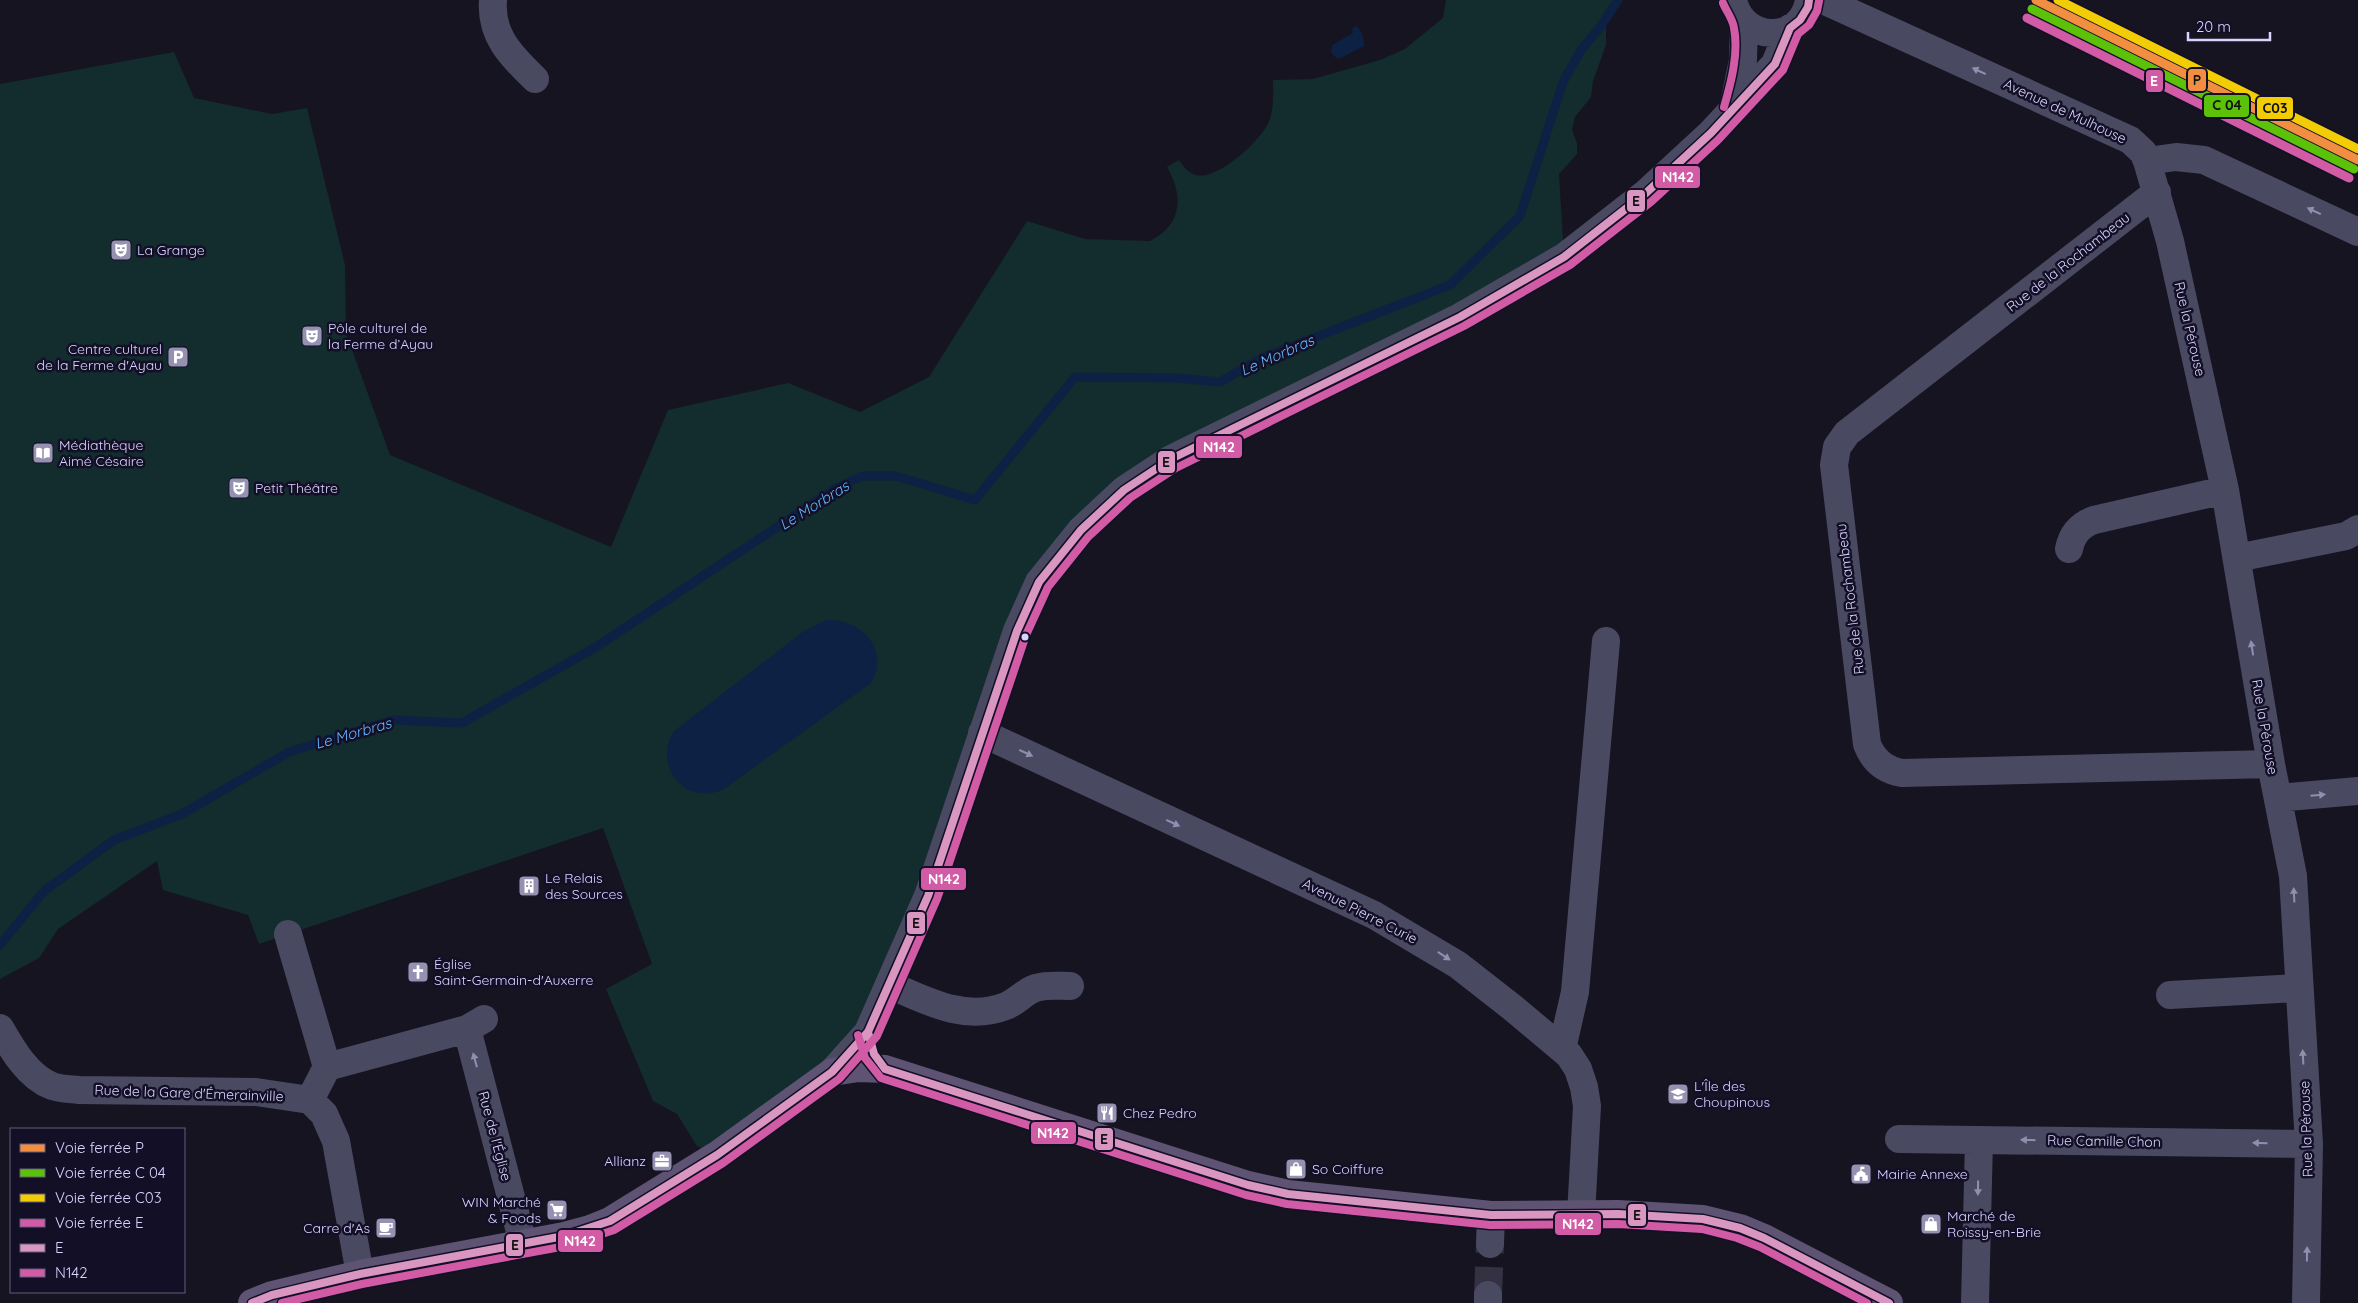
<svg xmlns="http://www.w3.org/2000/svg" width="2358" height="1303" viewBox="0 0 2358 1303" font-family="Quicksand,sans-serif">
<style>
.green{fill:#132c2d}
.water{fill:#0d2144}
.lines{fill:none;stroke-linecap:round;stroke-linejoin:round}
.stream{stroke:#0d2144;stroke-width:9}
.minor-tunnel{stroke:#333142;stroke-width:28;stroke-dasharray:28 14;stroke-linecap:butt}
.minor{stroke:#4a4962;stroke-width:28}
.major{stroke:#5e5373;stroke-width:28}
.bus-1-casing{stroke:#130f26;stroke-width:11}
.bus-2-casing{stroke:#130f26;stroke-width:11}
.bus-1{stroke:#d896c1;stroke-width:8}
.bus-2{stroke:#d25ba6;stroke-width:8}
.rail-1-casing{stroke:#130f26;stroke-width:12}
.rail-2-casing{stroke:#130f26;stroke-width:12}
.rail-3-casing{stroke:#130f26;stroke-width:12}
.rail-4-casing{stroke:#130f26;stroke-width:12}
.rail-1{stroke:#f28e42;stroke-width:9}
.rail-2{stroke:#5bc109;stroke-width:9}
.rail-3{stroke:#f2cc05;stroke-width:9}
.rail-4{stroke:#d25ba6;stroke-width:9}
.oneway{fill:#928eb0}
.bus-dot{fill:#d9d4ff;stroke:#130f26;stroke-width:2}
.labels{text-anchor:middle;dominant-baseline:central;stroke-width:5;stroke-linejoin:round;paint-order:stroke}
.street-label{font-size:14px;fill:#d9d4ff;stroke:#130f26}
.poi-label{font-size:14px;fill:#d9d4ff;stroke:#130f26;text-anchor:start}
.water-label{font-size:15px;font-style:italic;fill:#62b6ff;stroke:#130f26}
.line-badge{stroke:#130f26;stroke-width:2}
.badge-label{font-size:14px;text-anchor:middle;font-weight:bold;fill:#fff}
.pale-badge-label{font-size:14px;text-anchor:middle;font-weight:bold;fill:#111}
</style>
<rect width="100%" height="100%" fill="#161421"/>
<!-- green -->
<path class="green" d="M1446,0H1618L1606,18V45L1593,81L1591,97L1575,117L1572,130L1577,143V154L1559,174L1564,257L1171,459L1039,582L868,1032L717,1155L697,1146L677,1114L653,1101L606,989L652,964L603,828L259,944L248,915L163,890L157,861L58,929L39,958L0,979V84L174,52L194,98L272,114L307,108L345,265L346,333L390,455L611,547L668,410L788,383L860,412L929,377L1027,221L1085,239L1150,241C1182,225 1184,196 1167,167L1179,160C1183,166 1188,173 1196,175C1218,181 1264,138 1270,119C1274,107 1273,92 1273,80L1313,79L1380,60L1405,49L1443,18Z"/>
<!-- water -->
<path class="water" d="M1356,26C1361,29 1365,40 1364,46L1341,58H1336L1331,52L1332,45L1353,33L1352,29Z
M826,620C861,618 891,650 871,683L724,789C687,807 653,768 673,732L804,631Z"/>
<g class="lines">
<!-- stream -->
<path class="stream" d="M0,945L44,891L114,840L182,814L289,752L393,720L462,723L596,647L836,488L862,476H896L975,500L1075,377L1178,378L1220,382L1262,358L1450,285L1520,216L1563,82L1581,50L1601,26L1618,0"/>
<!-- minor-tunnel -->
<path class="minor-tunnel" d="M1488,1295L1490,1244"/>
<!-- minor -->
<path class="minor" d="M493,0C490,35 511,56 535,79
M1733,0C1742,43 1802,45 1809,0
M1823,0L2130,140L2143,152L2147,161L2176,157L2204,160L2358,232
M1733,109L1743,60L1744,22
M2147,161L2170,241L2225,490L2271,764L2293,876L2309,1144L2306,1303
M2157,192L1847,433L1837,447L1834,465L1867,744C1873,760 1884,770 1902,773L2271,764
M2069,549C2072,534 2080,525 2094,520L2225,490
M2237,558L2346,536L2358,529
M982,733L1374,915L1458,965L1513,1008L1569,1055L1578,1069L1584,1087L1587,1106L1581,1215
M2278,798L2358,791
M288,934L327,1067
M890,985C927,1001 965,1022 1006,1006C1014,1003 1021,996 1029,991C1041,984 1056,986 1070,986
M2170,995L2299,988
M0,1028C12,1049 28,1077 52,1086C60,1089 70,1089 79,1090L256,1092L310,1100L324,1114L336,1141L360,1274
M467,1029L523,1243
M1562,1049L1575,992L1606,641
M832,1072L868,1032L928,896L1017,631L1039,582L1081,530L1124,490L1171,459L1460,317L1564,257L1646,193L1711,133L1775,64L1790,28
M310,1100L327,1067L467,1029L484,1019
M1899,1139L2309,1144
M1490,1244L1491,1215
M1488,1303V1295
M1975,1303L1979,1140"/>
<!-- major -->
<path class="major" d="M252,1303L272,1295L360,1274L564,1236L590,1229L610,1221L717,1155L832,1072L859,1068L885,1069L1248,1185L1288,1194L1491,1215L1618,1214L1703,1219L1740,1228L1764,1238L1889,1303"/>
<!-- bus-1 casing -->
<g class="bus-1-casing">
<path id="bus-1" d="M868,1032L874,1054L885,1069L1248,1185L1288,1194L1491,1215L1618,1214L1703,1219L1740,1228L1764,1238L1889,1303
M252,1303L272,1295L360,1274L564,1236L610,1221L717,1155L832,1072L868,1032L928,896L1017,631L1039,582L1081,530L1124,490L1171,459L1460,317L1564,257L1646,193L1711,133L1775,64L1790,28L1800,20L1808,7L1809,0"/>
</g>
<!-- bus-2 casing -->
<g class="bus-2-casing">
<path id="bus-2" d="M1723,3C1726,11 1733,19 1734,28C1739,53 1731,83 1724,107
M858,1035L865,1058L881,1078L1246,1195L1287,1204L1490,1225L1618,1224L1702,1229L1737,1238L1760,1247L1867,1303
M282,1303L362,1284L566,1246L614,1230L723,1163L839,1079L877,1036L937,899L1026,635L1048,587L1088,537L1130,498L1176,468L1464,326L1570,265L1652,201L1718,140L1783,70L1798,34L1809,25L1817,11L1819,1"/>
</g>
<!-- bus-1 -->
<use href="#bus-1" class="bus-1"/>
<!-- bus-2 -->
<use href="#bus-2" class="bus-2"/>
<!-- rail-1 casing -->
<g class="rail-1-casing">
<path id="rail-1" d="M2036,0L2358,160"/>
</g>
<!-- rail-2 casing -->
<g class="rail-2-casing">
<path id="rail-2" d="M2032,9L2354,169"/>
</g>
<!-- rail-3 casing -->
<g class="rail-3-casing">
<path id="rail-3" d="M2058,0L2358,149"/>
</g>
<!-- rail-4 casing -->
<g class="rail-4-casing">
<path id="rail-4" d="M2027,18L2349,178"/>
</g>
<!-- rail-1 -->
<use href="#rail-1" class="rail-1"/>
<!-- rail-2 -->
<use href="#rail-2" class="rail-2"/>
<!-- rail-3 -->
<use href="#rail-3" class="rail-3"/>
<!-- rail-4 -->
<use href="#rail-4" class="rail-4"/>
</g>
<!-- one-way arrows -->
<defs><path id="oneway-solid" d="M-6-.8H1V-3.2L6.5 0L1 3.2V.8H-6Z" transform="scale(1.25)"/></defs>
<g class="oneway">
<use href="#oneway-solid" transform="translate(1979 71) rotate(-155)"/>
<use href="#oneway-solid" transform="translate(2314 211) rotate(-155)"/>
<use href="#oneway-solid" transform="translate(2252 648) rotate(-99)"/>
<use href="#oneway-solid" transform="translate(1026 753) rotate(25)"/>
<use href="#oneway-solid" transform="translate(2318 795) rotate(-5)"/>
<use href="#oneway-solid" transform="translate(1173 823) rotate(25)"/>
<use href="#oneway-solid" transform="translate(2294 895) rotate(-93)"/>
<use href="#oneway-solid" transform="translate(1444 956) rotate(33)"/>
<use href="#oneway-solid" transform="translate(2303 1057) rotate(-93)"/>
<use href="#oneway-solid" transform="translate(475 1060) rotate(-105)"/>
<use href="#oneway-solid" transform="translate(2028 1140) rotate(-179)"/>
<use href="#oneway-solid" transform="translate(2260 1143) rotate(-179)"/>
<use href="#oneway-solid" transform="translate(1978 1188) rotate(91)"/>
<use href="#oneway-solid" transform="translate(2307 1254) rotate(-89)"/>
</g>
<!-- icons -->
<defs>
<g id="theatre-square" transform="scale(1.125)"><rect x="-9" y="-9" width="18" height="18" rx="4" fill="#9591b1" stroke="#130f26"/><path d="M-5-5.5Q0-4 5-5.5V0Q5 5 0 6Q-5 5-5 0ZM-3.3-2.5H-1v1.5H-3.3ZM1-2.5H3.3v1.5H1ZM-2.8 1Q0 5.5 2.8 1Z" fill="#fff"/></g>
<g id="parking-square" transform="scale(1.125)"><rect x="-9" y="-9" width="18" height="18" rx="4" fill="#9591b1" stroke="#130f26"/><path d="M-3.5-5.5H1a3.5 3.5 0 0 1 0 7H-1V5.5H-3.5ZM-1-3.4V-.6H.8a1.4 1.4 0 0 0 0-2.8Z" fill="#fff"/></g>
<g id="library-square" transform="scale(1.125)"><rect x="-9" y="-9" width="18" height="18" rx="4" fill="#9591b1" stroke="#130f26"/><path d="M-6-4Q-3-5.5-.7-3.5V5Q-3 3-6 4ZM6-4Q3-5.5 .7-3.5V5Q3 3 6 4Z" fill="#fff"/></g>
<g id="building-square" transform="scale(1.125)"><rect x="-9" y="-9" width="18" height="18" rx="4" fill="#9591b1" stroke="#130f26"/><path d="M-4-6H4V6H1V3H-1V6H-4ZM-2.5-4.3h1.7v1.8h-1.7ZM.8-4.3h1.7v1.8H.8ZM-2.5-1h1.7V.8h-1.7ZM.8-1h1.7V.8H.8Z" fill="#fff"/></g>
<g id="church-square" transform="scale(1.125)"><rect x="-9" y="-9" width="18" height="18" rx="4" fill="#9591b1" stroke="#130f26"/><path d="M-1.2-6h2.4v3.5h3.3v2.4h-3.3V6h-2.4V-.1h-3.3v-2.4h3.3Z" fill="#fff"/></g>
<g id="school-square" transform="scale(1.125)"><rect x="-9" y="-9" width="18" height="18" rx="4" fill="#9591b1" stroke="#130f26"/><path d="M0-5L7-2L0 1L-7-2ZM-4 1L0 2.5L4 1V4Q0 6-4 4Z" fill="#fff"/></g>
<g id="restaurant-square" transform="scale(1.125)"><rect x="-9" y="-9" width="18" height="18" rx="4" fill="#9591b1" stroke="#130f26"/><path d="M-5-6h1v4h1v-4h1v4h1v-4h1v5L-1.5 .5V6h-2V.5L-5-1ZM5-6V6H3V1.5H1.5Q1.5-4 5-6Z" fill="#fff"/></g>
<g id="office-square" transform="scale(1.125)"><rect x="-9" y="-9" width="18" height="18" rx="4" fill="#9591b1" stroke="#130f26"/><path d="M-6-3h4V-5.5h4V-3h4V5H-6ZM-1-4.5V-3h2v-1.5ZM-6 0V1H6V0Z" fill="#fff"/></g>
<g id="shop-square" transform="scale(1.125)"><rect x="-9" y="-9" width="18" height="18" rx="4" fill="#9591b1" stroke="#130f26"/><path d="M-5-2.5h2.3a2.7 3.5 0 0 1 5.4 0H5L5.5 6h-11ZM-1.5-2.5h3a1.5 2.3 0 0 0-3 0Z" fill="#fff"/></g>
<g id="civic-square" transform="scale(1.125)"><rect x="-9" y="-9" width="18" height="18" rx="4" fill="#9591b1" stroke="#130f26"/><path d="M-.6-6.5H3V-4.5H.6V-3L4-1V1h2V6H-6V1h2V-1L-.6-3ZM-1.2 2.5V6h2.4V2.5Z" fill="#fff"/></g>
<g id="supermarket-square" transform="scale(1.125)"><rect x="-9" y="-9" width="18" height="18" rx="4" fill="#9591b1" stroke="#130f26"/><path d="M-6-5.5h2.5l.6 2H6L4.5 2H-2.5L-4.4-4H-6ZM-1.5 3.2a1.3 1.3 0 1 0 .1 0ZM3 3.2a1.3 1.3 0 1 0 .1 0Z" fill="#fff"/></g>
<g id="cafe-square" transform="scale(1.125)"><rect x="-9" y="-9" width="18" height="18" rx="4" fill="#9591b1" stroke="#130f26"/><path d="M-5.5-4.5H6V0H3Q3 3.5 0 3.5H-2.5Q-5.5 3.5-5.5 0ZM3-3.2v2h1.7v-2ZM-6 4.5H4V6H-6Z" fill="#fff"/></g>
</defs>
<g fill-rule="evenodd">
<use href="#theatre-square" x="121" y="250"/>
<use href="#theatre-square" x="312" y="336"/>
<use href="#parking-square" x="178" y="357"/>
<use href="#library-square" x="43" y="453"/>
<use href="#theatre-square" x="239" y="488"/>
<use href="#building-square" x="529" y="886"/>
<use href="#church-square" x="418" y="972"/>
<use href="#school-square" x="1678" y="1094"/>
<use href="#restaurant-square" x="1107" y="1113"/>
<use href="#office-square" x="662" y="1161"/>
<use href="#shop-square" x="1296" y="1169"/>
<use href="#civic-square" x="1861" y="1174"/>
<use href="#supermarket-square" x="557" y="1210"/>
<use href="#shop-square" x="1931" y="1224"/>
<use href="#cafe-square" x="386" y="1228"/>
</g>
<!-- markers -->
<circle class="bus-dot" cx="1025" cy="637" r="4.5"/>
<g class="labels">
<!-- street labels -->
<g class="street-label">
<text transform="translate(2065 111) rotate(25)">Avenue de Mulhouse</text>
<text transform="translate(2068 262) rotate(-38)">Rue de la Rochambeau</text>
<text transform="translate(2190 329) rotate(77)">Rue la Pérouse</text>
<text transform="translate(1850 599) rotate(-97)">Rue de la Rochambeau</text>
<text transform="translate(2265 727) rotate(80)">Rue la Pérouse</text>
<text transform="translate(1360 911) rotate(27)">Avenue Pierre Curie</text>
<text transform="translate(189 1093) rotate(2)">Rue de la Gare d'Émerainville</text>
<text transform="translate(2306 1129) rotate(-92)">Rue la Pérouse</text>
<text transform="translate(495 1136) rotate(75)">Rue de l'Église</text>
<text transform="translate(2104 1141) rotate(1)">Rue Camille Chon</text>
</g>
<!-- poi labels -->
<g class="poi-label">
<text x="137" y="250">La Grange</text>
<text x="328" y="328">Pôle culturel de<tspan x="328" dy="16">la Ferme d’Ayau</tspan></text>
<text x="162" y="349" text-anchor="end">Centre culturel<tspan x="162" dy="16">de la Ferme d'Ayau</tspan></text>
<text x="59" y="445">Médiathèque<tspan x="59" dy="16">Aimé Césaire</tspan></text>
<text x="255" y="488">Petit Théâtre</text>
<text x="545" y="878">Le Relais<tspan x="545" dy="16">des Sources</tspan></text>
<text x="434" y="964">Église<tspan x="434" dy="16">Saint-Germain-d'Auxerre</tspan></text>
<text x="1694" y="1086">L'Île des<tspan x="1694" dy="16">Choupinous</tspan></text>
<text x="1123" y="1113">Chez Pedro</text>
<text x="646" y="1161" text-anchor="end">Allianz</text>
<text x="1312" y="1169">So Coiffure</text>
<text x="1877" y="1174">Mairie Annexe</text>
<text x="541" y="1202" text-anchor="end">WIN Marché<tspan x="541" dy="16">&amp; Foods</tspan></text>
<text x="1947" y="1216">Marché de<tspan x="1947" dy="16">Roissy-en-Brie</tspan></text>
<text x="370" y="1228" text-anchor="end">Carre d'As</text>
</g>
<!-- water labels -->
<g class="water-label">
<text transform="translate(1277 355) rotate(-24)">Le Morbras</text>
<text transform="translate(814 505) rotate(-32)">Le Morbras</text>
<text transform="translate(353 733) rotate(-16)">Le Morbras</text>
</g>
</g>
<g class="line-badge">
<rect x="2187" y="68" width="20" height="24" rx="5" fill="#f28e42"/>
<rect x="2145" y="69" width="19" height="24" rx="5" fill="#d25ba6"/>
<rect x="2203" y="94" width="47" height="24" rx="5" fill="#5bc109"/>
<rect x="2256" y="96" width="38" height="24" rx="5" fill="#f2cc05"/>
<rect x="1654" y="165" width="47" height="24" rx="5" fill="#d25ba6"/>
<rect x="1626" y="189" width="20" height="24" rx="5" fill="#d896c1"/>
<rect x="1195" y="435" width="48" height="24" rx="5" fill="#d25ba6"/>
<rect x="1157" y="450" width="19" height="24" rx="5" fill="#d896c1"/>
<rect x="920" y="867" width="47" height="24" rx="5" fill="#d25ba6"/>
<rect x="906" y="911" width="20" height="24" rx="5" fill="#d896c1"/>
<rect x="1030" y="1121" width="47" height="24" rx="5" fill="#d25ba6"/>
<rect x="1094" y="1127" width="20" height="24" rx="5" fill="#d896c1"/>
<rect x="1627" y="1203" width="20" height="24" rx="5" fill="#d896c1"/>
<rect x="1554" y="1212" width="48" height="24" rx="5" fill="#d25ba6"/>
<rect x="557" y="1229" width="47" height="24" rx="5" fill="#d25ba6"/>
<rect x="505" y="1233" width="19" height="24" rx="5" fill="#d896c1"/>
</g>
<g class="badge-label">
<text x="2154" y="86">E</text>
<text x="1678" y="182">N142</text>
<text x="1219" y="452">N142</text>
<text x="944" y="884">N142</text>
<text x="1053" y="1138">N142</text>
<text x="1578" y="1229">N142</text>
<text x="580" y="1246">N142</text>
</g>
<g class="pale-badge-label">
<text x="2197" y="85">P</text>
<text x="2227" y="110">C 04</text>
<text x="2275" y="113">C03</text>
<text x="1636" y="206">E</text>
<text x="1166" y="467">E</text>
<text x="916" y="928">E</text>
<text x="1104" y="1144">E</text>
<text x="1637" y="1220">E</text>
<text x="515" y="1250">E</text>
</g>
<!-- legend -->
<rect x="10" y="1128" width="175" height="165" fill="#130f26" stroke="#625e7d"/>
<rect x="20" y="1144" width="25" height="8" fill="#f28e42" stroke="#625e7d"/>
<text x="55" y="1153" font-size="15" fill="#d9d4ff">Voie ferrée P</text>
<rect x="20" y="1169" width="25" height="8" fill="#5bc109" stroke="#625e7d"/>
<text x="55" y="1178" font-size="15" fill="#d9d4ff">Voie ferrée C 04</text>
<rect x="20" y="1194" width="25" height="8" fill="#f2cc05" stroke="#625e7d"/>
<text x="55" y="1203" font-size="15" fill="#d9d4ff">Voie ferrée C03</text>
<rect x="20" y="1219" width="25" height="8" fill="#d25ba6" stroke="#625e7d"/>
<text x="55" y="1228" font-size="15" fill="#d9d4ff">Voie ferrée E</text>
<rect x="20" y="1244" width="25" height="8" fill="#d896c1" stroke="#625e7d"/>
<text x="55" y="1253" font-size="15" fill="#d9d4ff">E</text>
<rect x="20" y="1269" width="25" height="8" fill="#d25ba6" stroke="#625e7d"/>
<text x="55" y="1278" font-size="15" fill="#d9d4ff">N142</text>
<!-- scale -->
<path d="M2188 32v8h82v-8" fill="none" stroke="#d9d4ff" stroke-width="2.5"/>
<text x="2196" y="32" font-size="15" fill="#d9d4ff" stroke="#130f26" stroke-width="4" paint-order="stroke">20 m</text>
</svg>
